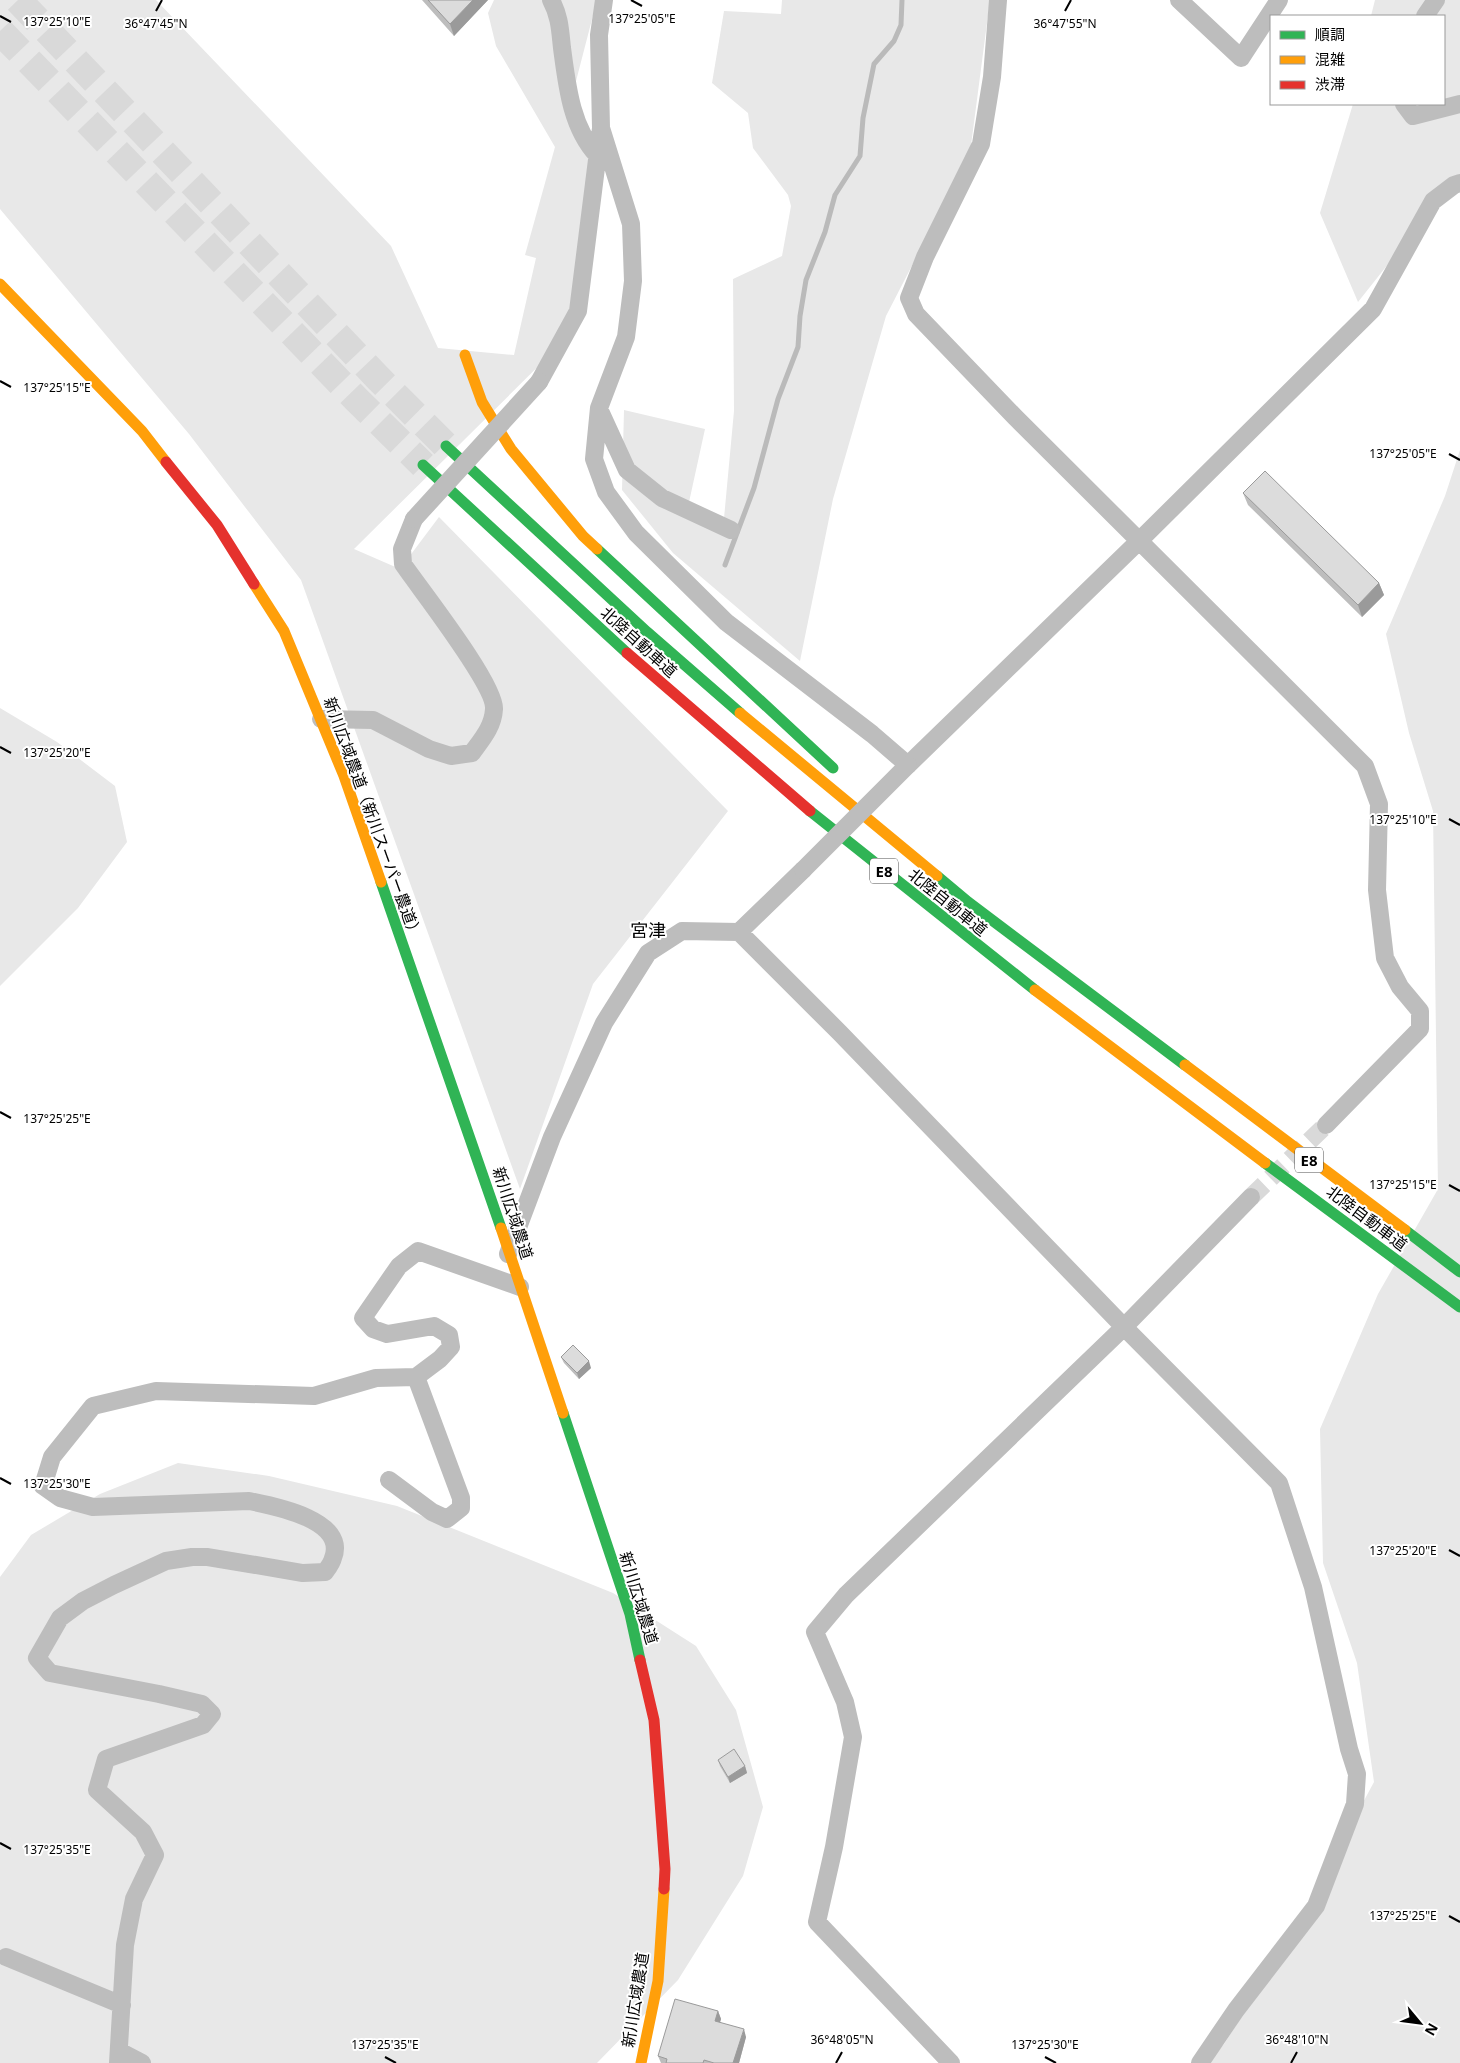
<svg xmlns="http://www.w3.org/2000/svg" width="1460" height="2063" viewBox="0 0 1460 2063" font-family="'Noto Sans','Noto Sans JP',sans-serif">
<style>
.green{fill:#e8e8e8}
.lines{fill:none;stroke-linecap:round;stroke-linejoin:round}
.stream{stroke:#bababa;stroke-width:5}
.street-tunnel{stroke:#d9d9d9;stroke-width:18;stroke-dasharray:18 9;stroke-linecap:butt}
.highway-tunnel{stroke:#d9d9d9;stroke-width:28;stroke-dasharray:28 14;stroke-linecap:butt}
.street{stroke:#bdbdbd;stroke-width:18}
.fast{stroke:#30b455;stroke-width:11}
.slow{stroke:#ff9f0a;stroke-width:11}
.jam{stroke:#e5322d;stroke-width:11}
.street-bridge{stroke:#bdbdbd;stroke-width:18}
.wall{fill:#bdbdbd}
.shaded-wall{fill:#9a9a9a}
.building{fill:#dcdcdc;stroke:#9a9a9a}
.ticks{fill:none;stroke:#000;stroke-width:2}
.labels{text-anchor:middle;dominant-baseline:central;stroke-width:4;stroke-linejoin:round;paint-order:stroke}
.shield{fill:#fff;stroke:#4c4c4c;stroke-width:1}
.shield-label{font-size:15px;font-weight:bold;fill:#000}
.street-label{font-size:16px;fill:#000;stroke:#fff}
.neighbourhood-label{font-size:18px;fill:#000;stroke:#fff}
.ticks-label{font-size:12px;text-anchor:middle;fill:#000;stroke:#fff;stroke-width:4;stroke-linejoin:round;paint-order:stroke}
</style>
<rect width="100%" height="100%" fill="#fff"/>
<!-- green -->
<path class="green" d="M0,0H156L391,246L438,348L514,355L536,258L525,255L555,147L496,46L488,13L494,0H597L575,85L573,133L599,175L579,326L354,549L400,569L439,517L728,811L593,984L520,1189L301,580L189,434L0,209Z
M782,0H990L970,153L886,316L833,499L800,661L673,553L622,490L624,410L705,429L686,516L723,529L734,411L733,279L782,256L791,206L788,195L753,148L748,113L712,83L724,11L781,14Z
M1375,0H1460V179L1458,176L1358,302L1320,213L1353,104H1444V16H1371Z
M1460,450V2063H1208L1224,2044L1277,1962L1374,1782L1357,1663L1323,1563L1320,1429L1378,1294L1438,1189L1433,811L1409,733L1386,634L1445,496Z
M0,708L57,742L115,786L127,842L78,908L0,986Z
M178,1463L269,1476L397,1506L613,1593L696,1646L736,1710L763,1807L743,1876L678,1980L597,2063H0V1577L31,1535L100,1494Z"/>
<g class="lines">
<!-- stream -->
<path class="stream" d="M725,565L754,488L778,399L798,347L800,316L806,280L825,232L835,195L860,156L863,118L874,64L894,41L901,25L902,0"/>
<!-- street-tunnel -->
<path class="street-tunnel" d="M1251,1197L1326,1125"/>
<!-- highway-tunnel -->
<path class="highway-tunnel" d="M18,0L378,378L446,446
M0,31L357,400L423,465"/>
<!-- street -->
<path class="street" d="M551,0C560,17 560,30 562,48C567,85 571,127 597,155
M998,0L992,77L981,144L925,257L909,298L916,314L1015,417L1365,766L1379,804L1377,890L1385,958L1400,987L1420,1011V1029L1326,1125
M1179,0L1241,58L1279,0
M1425,16L1436,0
M1404,104L1413,116L1460,104
M601,128L631,224L633,281L626,337L599,408L594,459L606,492L636,533L726,622L872,734L908,765L1139,541L1373,309L1433,201L1454,185L1460,183
M539,382L578,311L601,128L599,35L604,0
M600,411L627,470L662,498L731,530
M321,719L373,720L429,749L451,756L472,753C482,739 493,727 494,709C496,685 420,589 403,564L402,549L414,519
M739,932L803,870
M508,1254L552,1137L604,1023L648,953L682,931L739,932L840,1033L1124,1327L1279,1483L1313,1587L1349,1749L1357,1774L1355,1804L1316,1906L1236,2010L1200,2063
M389,1480L432,1512L447,1519L461,1508V1498L416,1377
M6,1957L122,2005
M119,2051L142,2063
M118,2063L125,1945L134,1899L155,1855L143,1832L97,1790L106,1759L203,1725L212,1714L202,1704L159,1694L50,1673L37,1658L60,1618L83,1601L114,1585L166,1561L192,1557H208L303,1573L325,1572C328,1568 332,1563 333,1558C348,1520 274,1506 249,1501L93,1507L60,1498L43,1486L52,1457L93,1406L156,1391L314,1396L376,1378L416,1377L440,1359L451,1347L449,1335L434,1326L387,1334L373,1329L363,1318L399,1266L418,1251L520,1287
M951,2063L817,1922L834,1847L853,1737L845,1702L815,1632L846,1595L1124,1327L1251,1197"/>
<!-- fast -->
<path class="fast" d="M446,446L647,632L740,713
M423,465L627,653
M597,549L833,768
M810,811L1035,990
M937,876L968,902L1185,1065
M381,882L501,1228
M1265,1163L1460,1307
M1405,1230L1460,1272
M563,1413L630,1614L640,1660"/>
<!-- slow -->
<path class="slow" d="M0,284L142,431L166,462
M465,355L482,402L511,449L583,536L597,549
M254,584L284,631L344,776L381,882
M740,713L937,876
M1035,990L1265,1163
M1185,1065L1405,1230
M501,1228L563,1413
M641,2063L658,1981L664,1889"/>
<!-- jam -->
<path class="jam" d="M166,462L217,525L254,584
M627,653L810,811
M640,1660L654,1720L665,1869L664,1889"/>
<!-- street-bridge -->
<path class="street-bridge" d="M414,519L539,382
M803,870L908,765"/>
</g>
<!-- wall -->
<path class="wall" d="M422,0H488L454,36Z
M1243,493L1379,583L1384,595L1362,617L1248,505Z
M561,1357L591,1368L579,1379L564,1363Z
M718,1760L745,1766L747,1773L730,1783L720,1766Z
M718,2011L721,2019L720,2022L746,2037L739,2063H661L658,2056Z"/>
<!-- shaded-wall -->
<path class="shaded-wall" d="M473,0H488L454,36L450,24Z
M1379,583L1384,595L1362,617L1358,605Z
M589,1361L591,1368L579,1379L577,1373Z
M745,1766L747,1773L730,1783L728,1777Z
M718,2011L721,2019L718,2029L715,2021Z
M744,2029L746,2037L739,2063H733Z"/>
<!-- building -->
<path class="building" d="M428,0H473L450,24Z
M1265,471L1379,583L1358,605L1243,493Z
M573,1345L589,1361L577,1373L561,1357Z
M734,1749L745,1766L728,1777L718,1760Z
M675,1999L718,2011L715,2021L744,2029L733,2063H714L704,2060L703,2063H666L667,2059L658,2056Z"/>
<!-- ticks -->
<path class="ticks" d="M631,0L642,6M156,11L162,0M1065,11L1071,0M0,16L11,22M0,381L11,387M1449,454L1460,460M0,747L11,753M1449,819L1460,825M0,1112L11,1118M1449,1185L1460,1191M0,1478L11,1484M1449,1550L1460,1556M0,1843L11,1849M1449,1916L1460,1922M385,2057L396,2063M1045,2057L1056,2063M836,2063L842,2052M1291,2063L1297,2052"/>
<g class="labels">
<!-- shield labels -->
<g class="shield">
<rect x="870" y="858.5" width="28" height="25" rx="4"/>
<rect x="1295" y="1147.5" width="28" height="25" rx="4"/>
</g>
<g class="shield-label">
<text x="884" y="871">E8</text>
<text x="1309" y="1160">E8</text>
</g>
<!-- street labels -->
<g class="street-label">
<text transform="translate(639 642) rotate(42)">北陸自動車道</text>
<text transform="translate(373 818) rotate(70)">新川広域農道（新川スーパー農道）</text>
<text transform="translate(948 902) rotate(39)">北陸自動車道</text>
<text transform="translate(513 1213) rotate(72)">新川広域農道</text>
<text transform="translate(1367 1218) rotate(37)">北陸自動車道</text>
<text transform="translate(639 1598) rotate(73)">新川広域農道</text>
<text transform="translate(635 2000) rotate(-81)">新川広域農道</text>
</g>
<!-- neighbourhood labels -->
<g class="neighbourhood-label">
<text x="648" y="930">宮津</text>
</g>
</g>
<g class="ticks-label">
<text x="642" y="23">137°25'05"E</text>
<text x="57" y="26">137°25'10"E</text>
<text x="156" y="28">36°47'45"N</text>
<text x="1065" y="28">36°47'55"N</text>
<text x="57" y="392">137°25'15"E</text>
<text x="1403" y="458">137°25'05"E</text>
<text x="57" y="757">137°25'20"E</text>
<text x="1403" y="824">137°25'10"E</text>
<text x="57" y="1123">137°25'25"E</text>
<text x="1403" y="1189">137°25'15"E</text>
<text x="57" y="1488">137°25'30"E</text>
<text x="1403" y="1555">137°25'20"E</text>
<text x="57" y="1854">137°25'35"E</text>
<text x="1403" y="1920">137°25'25"E</text>
<text x="842" y="2044">36°48'05"N</text>
<text x="1297" y="2044">36°48'10"N</text>
<text x="385" y="2049">137°25'35"E</text>
<text x="1045" y="2049">137°25'30"E</text>
</g>
<!-- legend -->
<rect x="1270" y="15" width="175" height="90" fill="#ffffff" stroke="#999999"/>
<rect x="1280" y="31" width="25" height="8" fill="#30b455" stroke="#999999"/>
<text x="1315" y="40" font-size="15" fill="#000000">順調</text>
<rect x="1280" y="56" width="25" height="8" fill="#ff9f0a" stroke="#999999"/>
<text x="1315" y="65" font-size="15" fill="#000000">混雑</text>
<rect x="1280" y="81" width="25" height="8" fill="#e5322d" stroke="#999999"/>
<text x="1315" y="90" font-size="15" fill="#000000">渋滞</text>
<!-- north arrow -->
<g transform="translate(1420 2023) rotate(119)" stroke="#ffffff" stroke-width="4" paint-order="stroke">
<path d="M0-4L9 19L0 12L-9 19Z" fill="#000000"/>
<text y="-8" font-size="14" font-weight="bold" text-anchor="middle" fill="#000000">N</text>
</g>
</svg>
